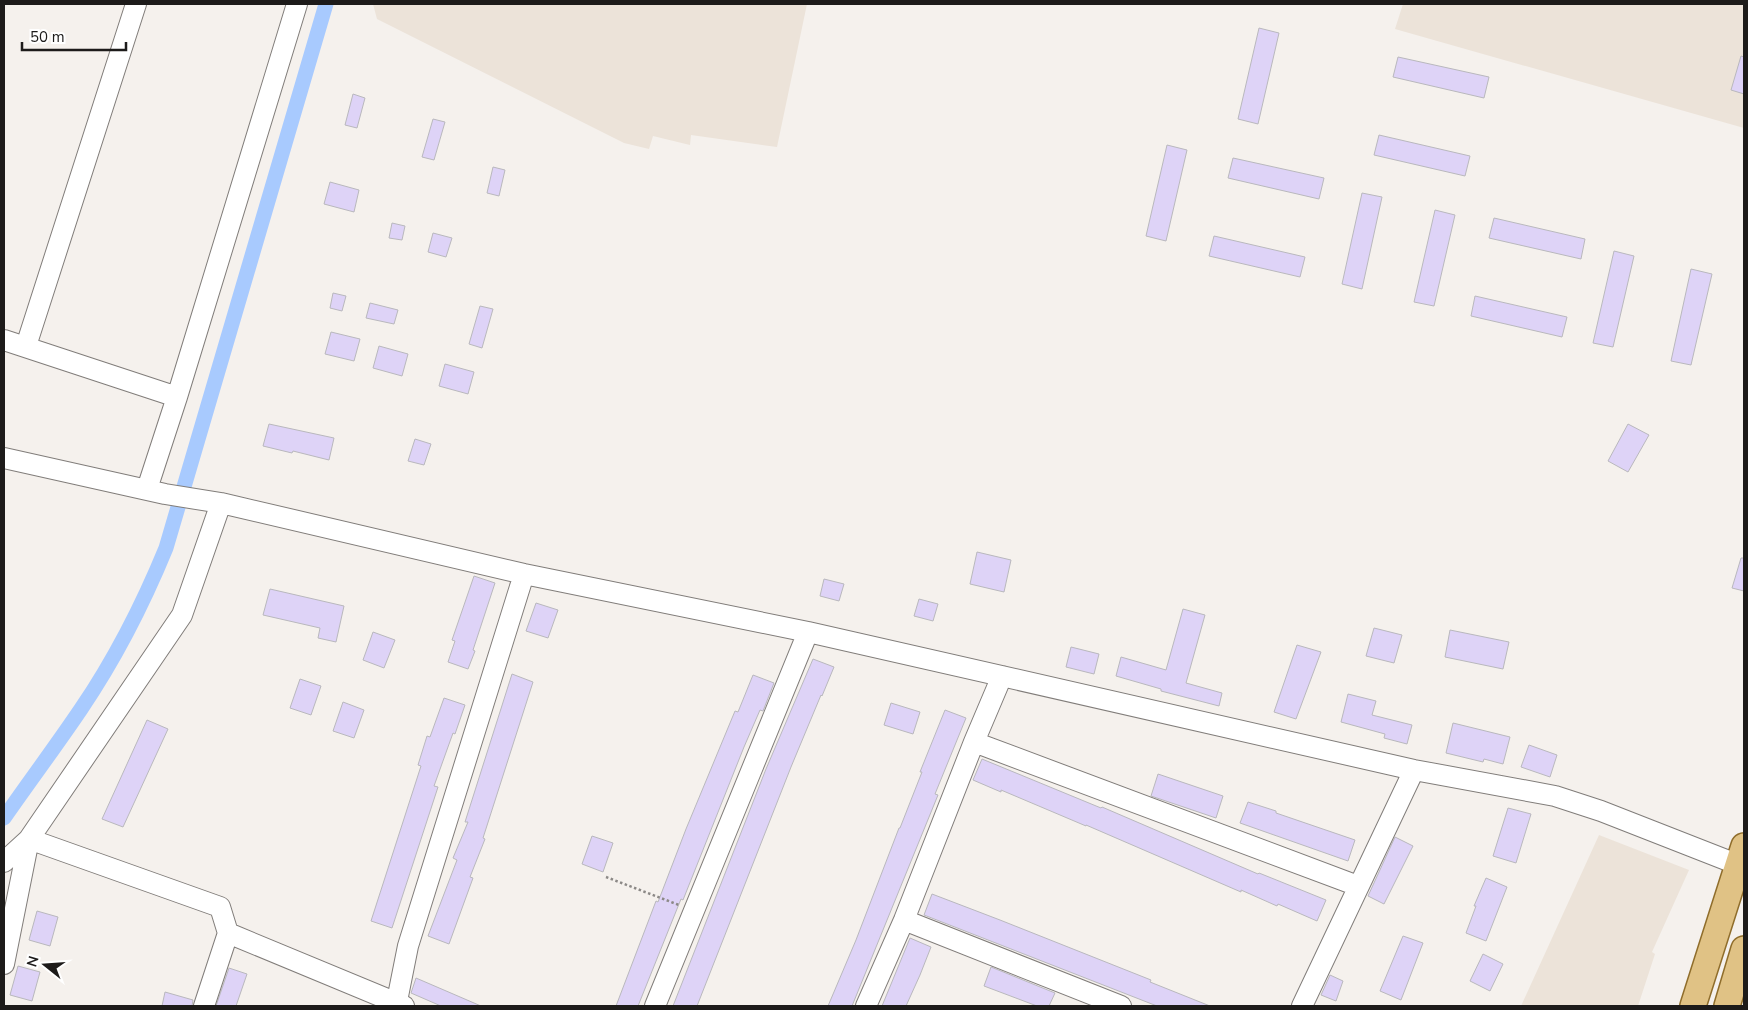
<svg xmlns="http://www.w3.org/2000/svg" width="1748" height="1010" viewBox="0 0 1748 1010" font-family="'Nunito Sans',sans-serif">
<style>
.built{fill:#ece3d9}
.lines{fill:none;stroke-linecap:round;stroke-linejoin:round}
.canal{stroke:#a8cafe;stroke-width:15}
.building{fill:#ded3f7;stroke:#b9b8bd}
.minor-casing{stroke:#817d7a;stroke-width:22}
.major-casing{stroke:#8f6d2b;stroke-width:28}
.path{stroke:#8c8987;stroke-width:2.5;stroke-dasharray:2.5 2.5;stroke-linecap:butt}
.minor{stroke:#fff;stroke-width:20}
.major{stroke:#e0c285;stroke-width:25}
</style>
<rect width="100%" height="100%" fill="#f5f1ed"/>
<!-- built -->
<path class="built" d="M373,4H807L777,147L691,135L690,145L653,136L649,149L624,143L377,19Z
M1403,4H1744V128L1395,29Z
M1599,835L1689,870L1652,952L1655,954L1638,1006H1521Z"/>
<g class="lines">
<!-- canal -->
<path class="canal" d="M4,818C29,782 56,746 81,709C115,659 143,604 166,548L326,4"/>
</g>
<!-- building -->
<path class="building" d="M1259,28L1279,33L1258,124L1238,119Z
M1741,56L1744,57V94L1731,90Z
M1398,57L1489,77L1484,98L1393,77Z
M353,94L365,98L357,128L345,125Z
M433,119L445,122L434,160L422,157Z
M1379,135L1470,156L1465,176L1374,155Z
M1167,145L1187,150L1166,241L1146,236Z
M1233,158L1324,178L1319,199L1228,178Z
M493,167L505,170L499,196L487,193Z
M330,182L359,190L354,212L324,204Z
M1362,193L1382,197L1362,289L1342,284Z
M1435,210L1455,215L1434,306L1414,302Z
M1494,218L1585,239L1581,259L1489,238Z
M392,223L405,226L402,240L389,238Z
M433,233L452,238L446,257L428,252Z
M1214,236L1305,257L1300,277L1209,256Z
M1614,251L1634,256L1613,347L1593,343Z
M1691,269L1712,274L1691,365L1671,361Z
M333,293L346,296L342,311L330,308Z
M1475,296L1567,317L1562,337L1471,316Z
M370,303L398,310L394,324L366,318Z
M480,306L493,309L482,348L469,344Z
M331,332L360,339L354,361L325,354Z
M379,346L408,354L402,376L373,368Z
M445,364L474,372L468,394L439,386Z
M269,424L334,438L329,460L293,451L292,453L263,446Z
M1628,424L1649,435L1628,472L1608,461Z
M415,439L431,444L424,465L408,461Z
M977,552L1011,560L1004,592L970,584Z
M1741,558H1744V591L1732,588Z
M474,576L495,583L473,650L475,651L468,669L448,662L455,641L452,640Z
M824,579L844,584L839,601L820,596Z
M270,589L344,606L336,642L318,638L320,628L263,615Z
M919,599L938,604L933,621L914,616Z
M536,603L558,610L548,638L526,631Z
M1183,609L1205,615L1186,683L1222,693L1219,706L1161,691V689L1116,676L1121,657L1166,670Z
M1374,628L1402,635L1394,663L1366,656Z
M1450,630L1509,642L1503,669L1445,657Z
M373,632L395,640L384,668L363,660Z
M1297,645L1321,652L1296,719L1274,712Z
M1071,647L1099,654L1094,674L1066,667Z
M813,659L834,667L822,696L821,695L791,767L697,1006H673L766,769Z
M512,674L533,682L483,838L485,839L470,877L473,878L449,944L428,936L457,860L453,858L468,822H465Z
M753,675L774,683L763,711L760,710L744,747L683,900L681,899L638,1006H616L656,901L658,902L686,829L735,711L738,712Z
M300,679L321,686L311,715L290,708Z
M1348,694L1376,701L1372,715L1412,725L1407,744L1384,738L1385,734L1341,722Z
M444,698L465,705L455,734L453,733L434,786L438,787L392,928L371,921L421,766L418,765L427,736L430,737Z
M343,702L364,710L354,738L333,731Z
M891,703L920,712L913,734L884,725Z
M945,710L966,718L935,794L938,795L852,1006H828L856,940L899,828H900L922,772H920Z
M147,720L168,729L123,827L102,819Z
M1453,723L1510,737L1503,764L1484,759L1483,762L1446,753Z
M1529,745L1557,755L1550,777L1521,767Z
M982,759L1101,808L1102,807L1258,874L1259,873L1326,900L1317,921L1278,904L1277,906L1241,890V892L1086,825V826L1001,790V792L973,780Z
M1158,774L1223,796L1216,818L1151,796Z
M1248,802L1276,811V813L1355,840L1348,861L1240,823Z
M1508,808L1531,814L1516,863L1493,856Z
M592,836L613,843L603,872L582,864Z
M1395,837L1413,846L1384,904L1368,896Z
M1486,878L1507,887L1486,941L1466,933L1476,906H1474Z
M932,894L1000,920L1151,980L1150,982L1210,1006H1157L924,915Z
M37,911L58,917L50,946L29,940Z
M1403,936L1423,943L1401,1000L1380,991Z
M910,938L931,947L920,975L906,1006H882Z
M1483,954L1503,964L1490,991L1470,981Z
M18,966L40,972L32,1001L10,995Z
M991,967L1055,993L1049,1006H1037L984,986Z
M229,968L247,974L236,1006H216Z
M1330,975L1343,981L1336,1001L1321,995Z
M416,978L481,1006H441L411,993Z
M165,992L193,1000L192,1006H162Z"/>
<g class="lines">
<!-- minor casing -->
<g class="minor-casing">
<path id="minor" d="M4,340L177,397
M26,346L136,4
M4,458L165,494L221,503L524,574L808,632L1414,770L1555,796L1601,811L1739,865
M147,489L177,397L297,4
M974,742L1358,886
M4,862L29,839L182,615L221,503
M904,920L1121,1006
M4,964L29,839L220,907L228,933L404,1006
M204,1006L228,933
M396,1006L408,946L524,574
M655,1006L808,632
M866,1006L904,920L974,742L1002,676
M1302,1006L1414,770"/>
</g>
<!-- major casing -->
<g class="major-casing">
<path id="major" d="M1693,1006L1744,846
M1727,1006L1744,949"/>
</g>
<!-- path -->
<path class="path" d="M606,877L679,905"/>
<!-- minor -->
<use href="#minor" class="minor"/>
<!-- major -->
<use href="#major" class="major"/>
</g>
<!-- border -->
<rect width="1748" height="1010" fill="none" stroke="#1d1b1a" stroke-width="10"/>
<!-- north arrow -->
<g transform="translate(45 965) rotate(287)" stroke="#ffffff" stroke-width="4" paint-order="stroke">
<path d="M0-4L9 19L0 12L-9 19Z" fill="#1d1b1a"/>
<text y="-8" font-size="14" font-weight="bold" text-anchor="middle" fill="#1d1b1a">N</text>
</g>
<!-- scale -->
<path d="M22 42v8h104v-8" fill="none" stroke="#1d1b1a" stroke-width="2.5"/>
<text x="30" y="42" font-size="15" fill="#1d1b1a" stroke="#ffffff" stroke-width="4" paint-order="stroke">50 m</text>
</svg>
